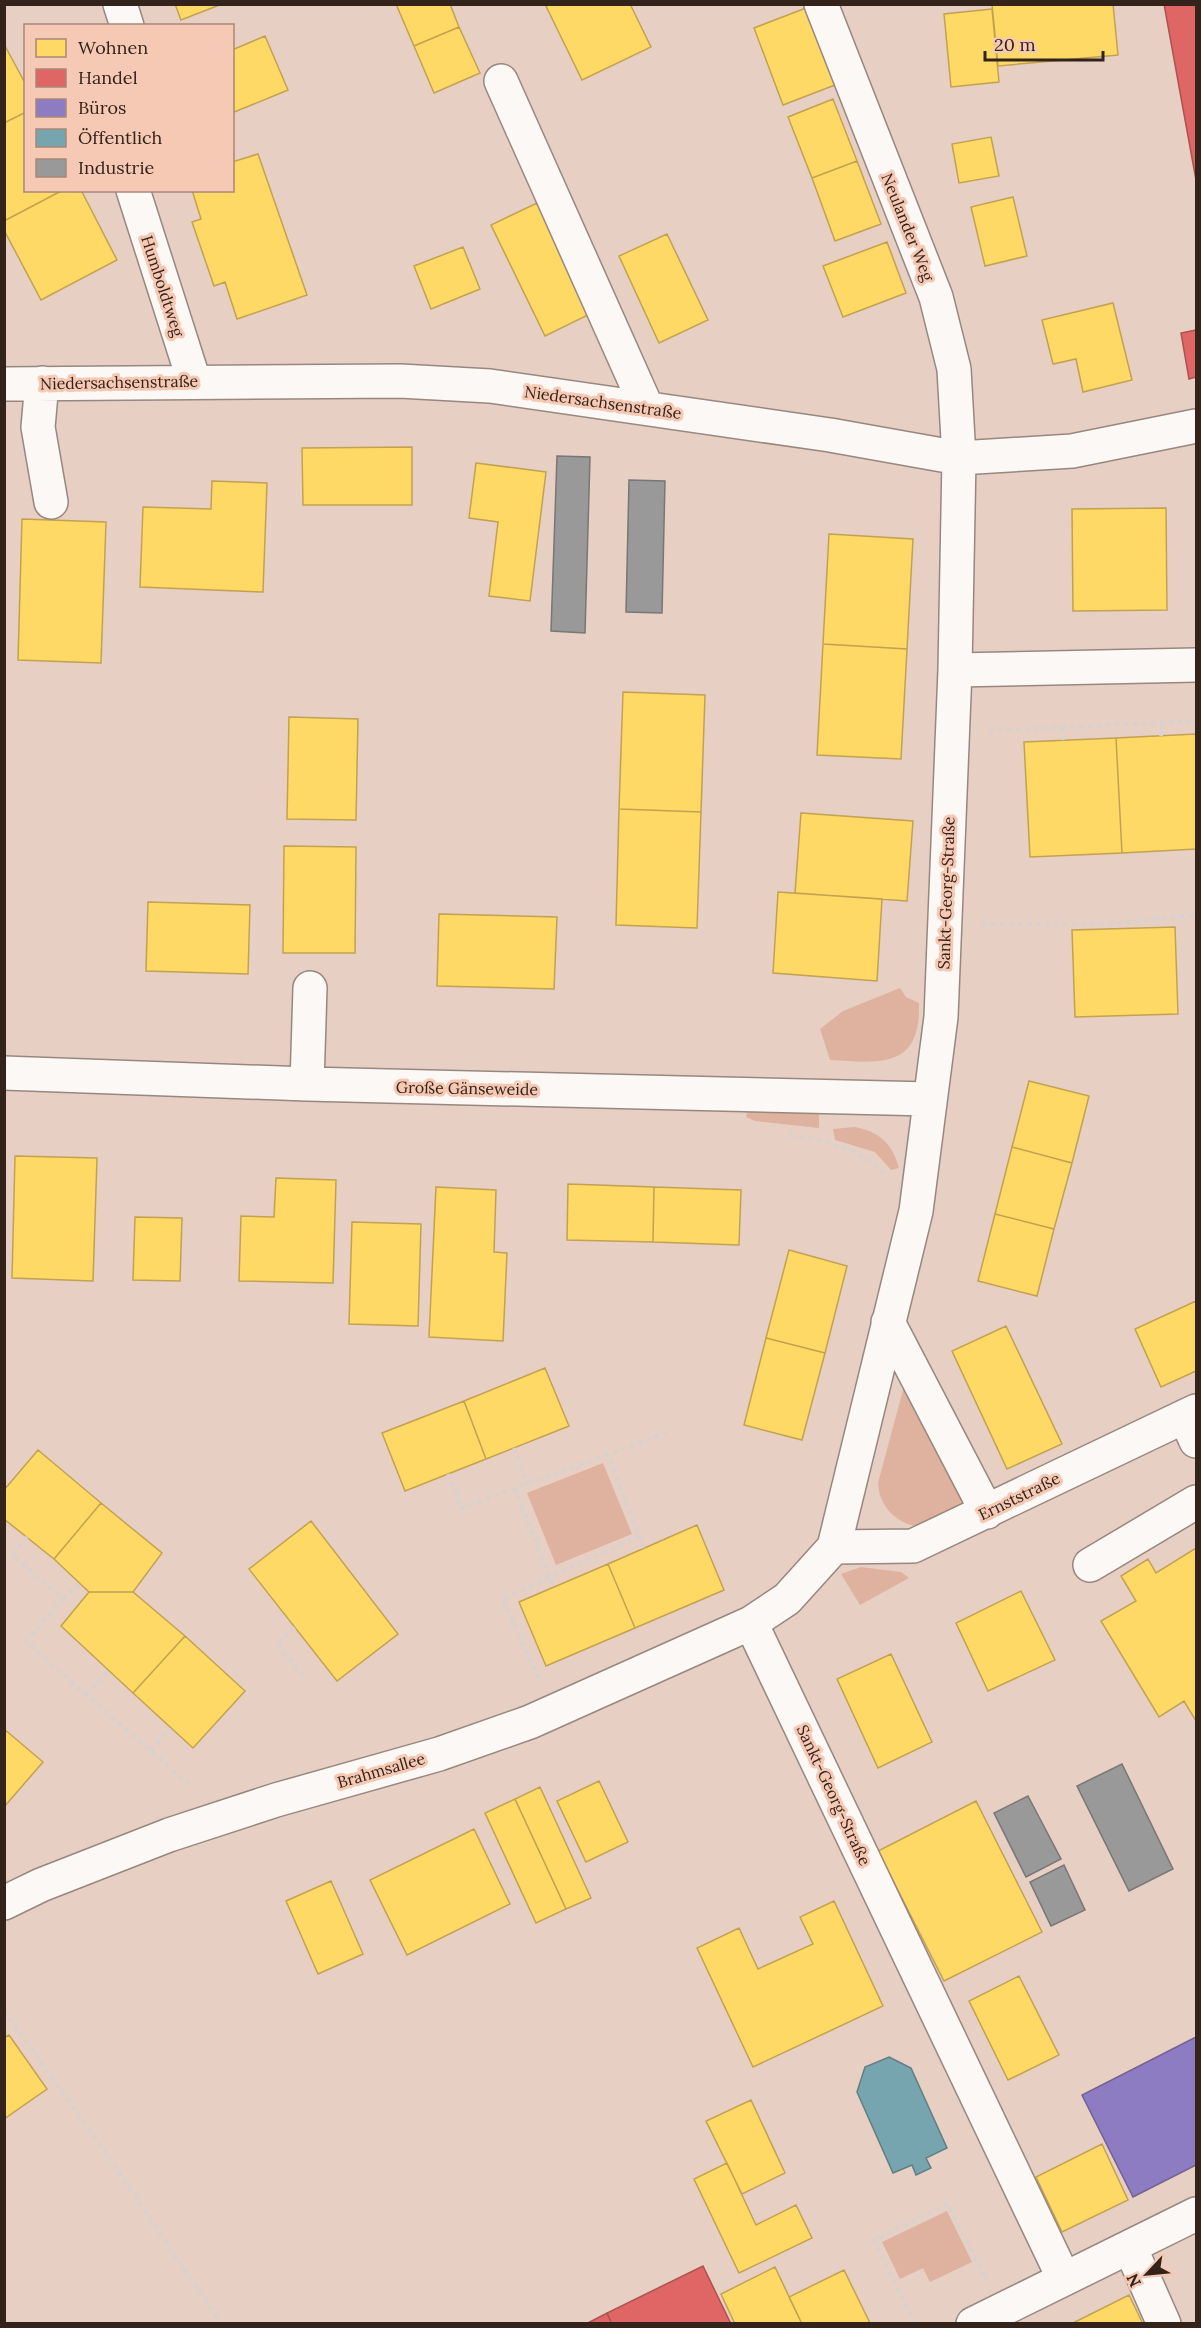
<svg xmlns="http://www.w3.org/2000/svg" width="1201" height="2328" viewBox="0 0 1201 2328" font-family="Lora,serif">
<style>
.green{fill:#deb29f}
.homes{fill:#ffd966;stroke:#c2a250;stroke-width:1.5}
.shops{fill:#e06666;stroke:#ac5250;stroke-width:1.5}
.offices{fill:#8e7cc3;stroke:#736191;stroke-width:1.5}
.public{fill:#76a5af;stroke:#627e83;stroke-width:1.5}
.industry{fill:#999;stroke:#7a7673;stroke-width:1.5}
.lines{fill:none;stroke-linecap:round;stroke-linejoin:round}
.minor-casing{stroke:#98877f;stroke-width:36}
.path{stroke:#d9d1cd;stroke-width:4;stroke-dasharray:4.5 4.5;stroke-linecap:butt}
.minor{stroke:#fbf8f6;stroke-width:33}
.labels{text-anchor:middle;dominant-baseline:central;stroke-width:6;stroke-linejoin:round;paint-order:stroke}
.street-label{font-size:16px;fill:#33231b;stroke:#f6c9b5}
</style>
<rect width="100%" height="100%" fill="#e7cfc4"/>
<!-- green -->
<path class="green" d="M900,988L906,997L919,1003C921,1069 881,1063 830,1060L820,1029L843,1011Z
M748,1109L819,1112V1128L755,1121L746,1117Z
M854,1127C879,1131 893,1144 899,1168L891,1170L875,1152L835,1140L833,1129Z
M906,1389L968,1507L920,1527C897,1524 879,1507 878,1483L903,1390Z
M603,1463L632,1534L556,1565L527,1493Z
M861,1567L901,1572L909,1578L860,1605L841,1574Z
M947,2211L972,2262L930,2282L923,2268L900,2279L882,2242Z"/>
<!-- homes -->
<path class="homes" d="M175,4H222L181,20Z
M396,4H450L459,27L414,46Z
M545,4H630L651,47L582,80Z
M992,4H1113L1118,55L998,66Z
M806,8L835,85L783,105L754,28Z
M992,9L999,82L951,87L944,14Z
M459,27L480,73L434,93L414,46Z
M265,36L288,90L232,113V50Z
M4,44L26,85V112L4,123Z
M833,99L857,161L812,178L788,117Z
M26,112V190H63L4,221V123Z
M991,137L999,176L959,183L952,144Z
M258,154L307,295L237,319L225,282L214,286L192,222L201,219L192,190H232V162Z
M857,161L881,224L835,241L812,178Z
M63,190H81L117,260L41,300L4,230V221Z
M1013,197L1027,256L985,266L971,207Z
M537,203L590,314L545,336L491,225Z
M667,234L708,320L659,343L619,256Z
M887,242L906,293L843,317L823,266Z
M463,247L480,289L431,309L414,266Z
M1113,303L1132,380L1083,392L1076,359L1053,364L1042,320Z
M412,447V505H303L302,448Z
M476,463L546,472L530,601L489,596L498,522L469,518Z
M212,481L267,483L263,592L140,587L143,507L211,509Z
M1166,508L1167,610L1073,611L1072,509Z
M22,519L106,522L101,663L18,660Z
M829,534L913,539L907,649L823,644Z
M823,644L907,649L901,759L817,755Z
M623,692L705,695L701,812L619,809Z
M289,717L358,719L356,820L287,819Z
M1196,734V849L1122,853L1116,738Z
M1116,738L1122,853L1030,857L1024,742Z
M619,809L701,812L697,928L616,925Z
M801,813L913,821L907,901L795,893Z
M284,846L356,847L355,953H283Z
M778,892L882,899L877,981L773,973Z
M148,902L250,905L248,974L146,971Z
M439,914L557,917L554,989L437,986Z
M1175,927L1178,1014L1075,1017L1072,930Z
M1029,1081L1089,1096L1072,1163L1012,1147Z
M1012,1147L1072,1163L1054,1229L995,1214Z
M15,1156L97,1158L93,1281L12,1278Z
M276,1178L336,1180L333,1283L239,1281L241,1216L274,1217Z
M568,1184L654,1187L653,1242L567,1240Z
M436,1187L496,1190L494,1252L507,1253L503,1341L429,1337Z
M654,1187L741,1190L739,1245L653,1242Z
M995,1214L1054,1229L1037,1296L978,1281Z
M135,1217L182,1218L180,1281L133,1280Z
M352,1222L421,1224L418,1326L349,1324Z
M789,1250L847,1266L825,1353L766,1338Z
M1196,1301V1371L1161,1387L1135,1329Z
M1006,1326L1062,1444L1007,1469L952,1351Z
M766,1338L825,1353L802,1440L744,1425Z
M545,1368L569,1426L486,1459L464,1401Z
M464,1401L486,1459L405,1491L382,1433Z
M38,1450L101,1503L54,1559L4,1519V1490Z
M101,1503L162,1553L133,1592H89L54,1559Z
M311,1521L398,1634L337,1681L249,1569Z
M697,1525L724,1590L635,1628L608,1564Z
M1196,1548V1721L1184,1701L1159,1717L1101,1621L1136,1601L1121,1576L1148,1559L1156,1573Z
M608,1564L635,1628L546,1666L519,1602Z
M1021,1591L1055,1660L988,1691L956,1623Z
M89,1592H133L185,1636L133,1693L61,1626Z
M185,1636L245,1691L193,1748L133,1693Z
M891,1654L932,1742L878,1768L837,1679Z
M4,1729L43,1762L4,1807Z
M599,1781L628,1842L586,1862L557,1801Z
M540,1787L591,1898L566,1909L515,1799Z
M515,1799L566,1909L536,1923L485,1813Z
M976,1801L1042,1932L944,1981L878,1851Z
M474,1829L510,1904L407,1955L370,1880Z
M331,1881L363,1954L318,1974L286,1901Z
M834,1901L883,2006L753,2067L697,1948L739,1928L758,1969L813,1944L800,1917Z
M1019,1976L1059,2055L1008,2080L969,2001Z
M9,2035L47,2089L4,2119V2038Z
M751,2100L785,2173L742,2194L706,2121Z
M1102,2144L1128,2200L1062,2232L1036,2177Z
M727,2163L756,2225L796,2205L812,2238L739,2273L694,2179Z
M775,2267L802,2324H735L721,2294Z
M844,2270L870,2323L802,2324L789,2297Z
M1129,2295L1143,2324H1071Z"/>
<!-- shops -->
<path class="shops" d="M1164,4H1196V180Z
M1196,330V377L1189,379L1181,333Z
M703,2266L731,2324H612L607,2313Z
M607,2313L612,2324H586Z"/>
<!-- offices -->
<path class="offices" d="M1196,2037V2165L1133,2197L1082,2095Z"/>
<!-- public -->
<path class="public" d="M889,2057L911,2068L947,2148L926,2158L931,2168L916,2175L912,2165L893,2173L857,2092L865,2067Z"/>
<!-- industry -->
<path class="industry" d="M557,456L590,457L585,633L551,631Z
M629,480L665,481L662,613L626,612Z
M1122,1764L1173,1869L1129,1891L1077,1786Z
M1028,1796L1061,1859L1026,1877L994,1813Z
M1064,1865L1085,1910L1051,1926L1030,1882Z"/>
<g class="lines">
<!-- minor casing -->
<g class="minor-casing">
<path id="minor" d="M120,4L127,26
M501,81L647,408
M133,190L194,381
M42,383L38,427L51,502
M4,384L400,381L490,386L830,435L959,458L1072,451L1196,426
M955,670L1196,665
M4,1073L307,1084L929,1099
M307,1084L310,988
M888,1322L987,1512
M1185,1416L1196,1441
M834,1547L913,1546L1196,1411
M1090,1565L1196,1502
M751,1623L1064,2279
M4,1903L41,1885L169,1835L276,1800L439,1754L530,1722L751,1623L787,1599L834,1547L916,1211L941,1017L955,670L959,458L954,369L936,297L821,4
M1130,2247L1164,2324
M973,2324L1196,2214"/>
</g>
<!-- path -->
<path class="path" d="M1062,728L1063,740
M989,731L1196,721
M1161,736L1162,722
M982,924L1118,923L1196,915
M790,1135C824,1142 859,1146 884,1173
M514,1448L527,1484
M448,1474L461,1508L666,1433
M515,1488L553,1587
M639,1536L643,1548
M27,1537L12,1555L63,1599L26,1642L193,1788
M63,1599L79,1584
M295,1628L276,1643L304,1677
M539,1678L502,1599L639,1536L608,1455
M86,1695L109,1670
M151,1751L170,1728
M4,2011L106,2153L221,2324
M915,2324L874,2240L948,2204L985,2277"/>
<!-- minor -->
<use href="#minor" class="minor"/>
</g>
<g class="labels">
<!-- street labels -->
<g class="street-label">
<text transform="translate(908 227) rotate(68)">Neulander Weg</text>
<text transform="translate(163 286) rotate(72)">Humboldtweg</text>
<text transform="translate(119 382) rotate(-1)">Niedersachsenstraße</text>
<text transform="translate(603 402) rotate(8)">Niedersachsenstraße</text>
<text transform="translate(946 893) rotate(-88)">Sankt-Georg-Straße</text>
<text transform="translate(467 1088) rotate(1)">Große Gänseweide</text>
<text transform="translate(1019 1496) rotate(-26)">Ernststraße</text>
<text transform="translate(381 1770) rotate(-16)">Brahmsallee</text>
<text transform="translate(834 1795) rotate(65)">Sankt-Georg-Straße</text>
</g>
</g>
<!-- border -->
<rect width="1201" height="2328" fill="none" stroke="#33231b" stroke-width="12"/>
<!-- legend -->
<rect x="24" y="24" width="210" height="168" fill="#f6c9b5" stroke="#a88777" stroke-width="1.5"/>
<rect x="36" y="39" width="30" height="18" fill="#ffd966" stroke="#a88777" stroke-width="1.5"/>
<text x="78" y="54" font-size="18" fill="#33231b">Wohnen</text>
<rect x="36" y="69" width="30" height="18" fill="#e06666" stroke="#a88777" stroke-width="1.5"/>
<text x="78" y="84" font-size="18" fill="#33231b">Handel</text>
<rect x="36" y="99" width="30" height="18" fill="#8e7cc3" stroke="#a88777" stroke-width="1.5"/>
<text x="78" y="114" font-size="18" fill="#33231b">Büros</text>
<rect x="36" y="129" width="30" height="18" fill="#76a5af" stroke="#a88777" stroke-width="1.5"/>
<text x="78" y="144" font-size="18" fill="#33231b">Öffentlich</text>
<rect x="36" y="159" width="30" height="18" fill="#999999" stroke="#a88777" stroke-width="1.5"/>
<text x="78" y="174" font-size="18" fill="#33231b">Industrie</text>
<!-- north arrow -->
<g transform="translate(1147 2274) rotate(244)" stroke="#f6c9b5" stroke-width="4.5" paint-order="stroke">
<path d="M0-4.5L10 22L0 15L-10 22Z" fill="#33231b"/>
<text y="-9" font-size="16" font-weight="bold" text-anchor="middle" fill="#33231b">N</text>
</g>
<!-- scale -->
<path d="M985 51v9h118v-9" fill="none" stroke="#33231b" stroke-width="3"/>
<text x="994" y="51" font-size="18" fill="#33231b" stroke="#f6c9b5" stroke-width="4.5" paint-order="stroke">20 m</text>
</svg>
